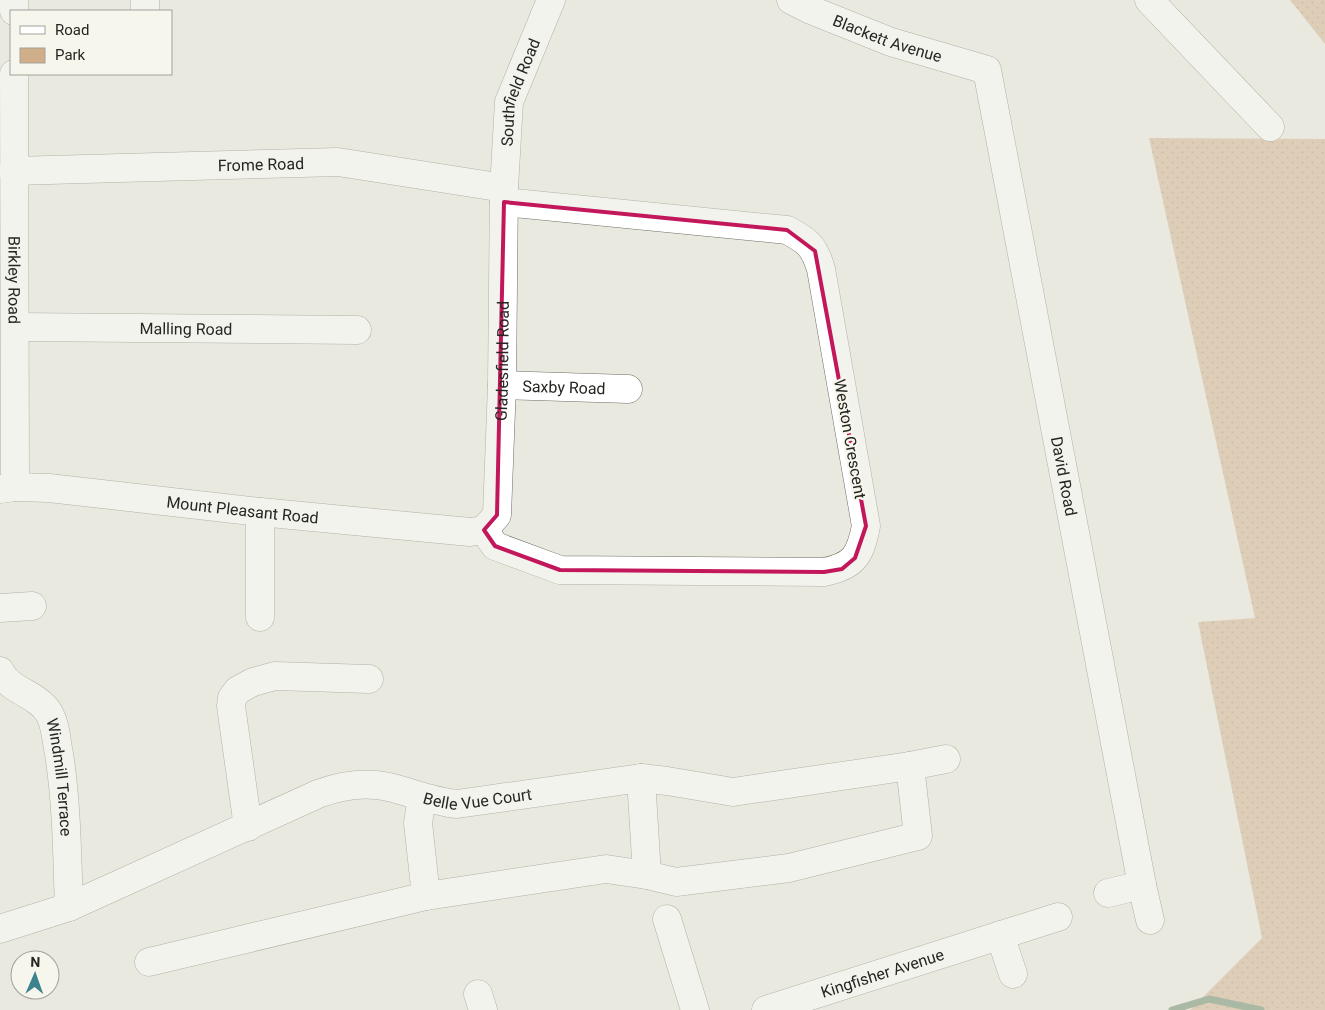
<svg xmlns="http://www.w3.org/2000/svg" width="1325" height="1010" viewBox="0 0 1325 1010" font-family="Roboto,sans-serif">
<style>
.green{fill:url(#green-dots)}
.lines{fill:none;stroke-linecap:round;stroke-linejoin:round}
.stream{stroke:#5c7e5e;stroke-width:7}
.minor-casing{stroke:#6d6e65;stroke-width:29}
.minor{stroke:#fff;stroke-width:28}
.marked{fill:none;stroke:#c2185b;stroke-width:4;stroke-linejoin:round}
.labels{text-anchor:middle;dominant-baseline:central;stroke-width:4.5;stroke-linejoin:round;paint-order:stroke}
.street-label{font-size:16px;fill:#252522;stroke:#f6f6ec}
</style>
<defs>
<pattern id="green-dots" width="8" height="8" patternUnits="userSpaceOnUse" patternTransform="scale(1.25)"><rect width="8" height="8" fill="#d1ae8a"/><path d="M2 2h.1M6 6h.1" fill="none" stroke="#a98d70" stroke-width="1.8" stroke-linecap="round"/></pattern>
</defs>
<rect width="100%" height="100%" fill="#e9e9df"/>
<!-- green -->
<path class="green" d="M1290,0H1325V44Z
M1149,138L1325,139V1010H1190L1262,938L1198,622L1255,618Z"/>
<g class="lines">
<!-- stream -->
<path class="stream" d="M1172,1010L1209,999L1261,1010"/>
<!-- minor casing -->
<g class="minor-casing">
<g id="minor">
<path d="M14,0V11"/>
<path d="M145,0V11"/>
<path id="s1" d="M791,0L811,10L891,42L987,70L1142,885L1150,920"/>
<path d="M1149,0L1270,127"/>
<path id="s2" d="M14,74L15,487"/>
<path id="s3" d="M13,171L338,162L504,188"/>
<path id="s4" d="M15,327L357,330"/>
<path id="s5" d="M502,385L628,389"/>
<path id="s6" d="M0,489L15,487L49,488L260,512L470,532L484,530"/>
<path d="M260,512V617"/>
<path d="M484,530L495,546L560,570L824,572C854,566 860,556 866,526L821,269C814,246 808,241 787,230L504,202"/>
<path id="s7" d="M484,530L497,515L502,385L504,188L509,102L551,0"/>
<path d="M0,608L32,606"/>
<path id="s8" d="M0,671C10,692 37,693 49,713C56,725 56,740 59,754C67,805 67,856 69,907"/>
<path d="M641,778L647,875L676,882L789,868L918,836L910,766"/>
<path d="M422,797L418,823L426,896L606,869L647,875"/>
<path d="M248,827L231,706L232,698L238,690L253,682L275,676L369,679"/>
<path d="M1108,893L1142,885"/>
<path d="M667,919L695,1010"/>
<path id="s9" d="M0,929L69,907L318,794C342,785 367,781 393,788C415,794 435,802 457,804L641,778L667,781L733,792L910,766L946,759"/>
<path d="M1000,935L1013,974"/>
<path d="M149,962L426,896"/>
<path d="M478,994L483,1010"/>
<path id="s10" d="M766,1010L1058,917"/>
</g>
</g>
<!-- minor -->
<use href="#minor" class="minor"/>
</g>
<!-- marked area -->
<path d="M0 0H1325V1010H0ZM504,202L787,230L815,251L866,526L855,558L842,569L824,572L560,570L495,546L484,530L497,515Z" fill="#e9e9df" fill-opacity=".55" fill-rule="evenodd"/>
<path class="marked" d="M504,202L787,230L815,251L866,526L855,558L842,569L824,572L560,570L495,546L484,530L497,515Z"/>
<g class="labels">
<!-- street labels -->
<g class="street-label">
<text stroke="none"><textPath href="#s1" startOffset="104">Blackett Avenue</textPath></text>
<text stroke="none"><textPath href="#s7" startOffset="445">Southfield Road</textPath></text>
<text stroke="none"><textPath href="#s3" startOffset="248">Frome Road</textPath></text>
<text stroke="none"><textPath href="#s2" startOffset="206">Birkley Road</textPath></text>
<text stroke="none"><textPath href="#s4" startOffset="171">Malling Road</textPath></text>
<text stroke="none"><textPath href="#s7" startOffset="174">Gladesfield Road</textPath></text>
<text stroke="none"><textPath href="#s5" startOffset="62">Saxby Road</textPath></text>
<text transform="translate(850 439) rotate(80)">Weston Crescent</text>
<text stroke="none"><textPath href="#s1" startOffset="622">David Road</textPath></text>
<text stroke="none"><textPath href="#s6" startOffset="244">Mount Pleasant Road</textPath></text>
<text stroke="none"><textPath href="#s8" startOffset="131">Windmill Terrace</textPath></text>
<text stroke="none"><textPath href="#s9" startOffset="509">Belle Vue Court</textPath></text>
<text stroke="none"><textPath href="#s10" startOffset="122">Kingfisher Avenue</textPath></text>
</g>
</g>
<!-- legend -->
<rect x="10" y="10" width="162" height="65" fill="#f6f6ec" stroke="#a2a29b"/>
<rect x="20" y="26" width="25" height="8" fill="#ffffff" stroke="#a2a29b"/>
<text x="55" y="35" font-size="15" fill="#252522">Road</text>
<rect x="20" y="48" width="25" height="15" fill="#d1ae8a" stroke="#a2a29b"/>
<text x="55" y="60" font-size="15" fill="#252522">Park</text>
<!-- north arrow -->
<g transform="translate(35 975) rotate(2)"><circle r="24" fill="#f6f6ec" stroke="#a2a29b"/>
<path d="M0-4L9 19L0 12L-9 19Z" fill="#3c838d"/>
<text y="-8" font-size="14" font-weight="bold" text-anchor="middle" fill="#252522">N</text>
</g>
</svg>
